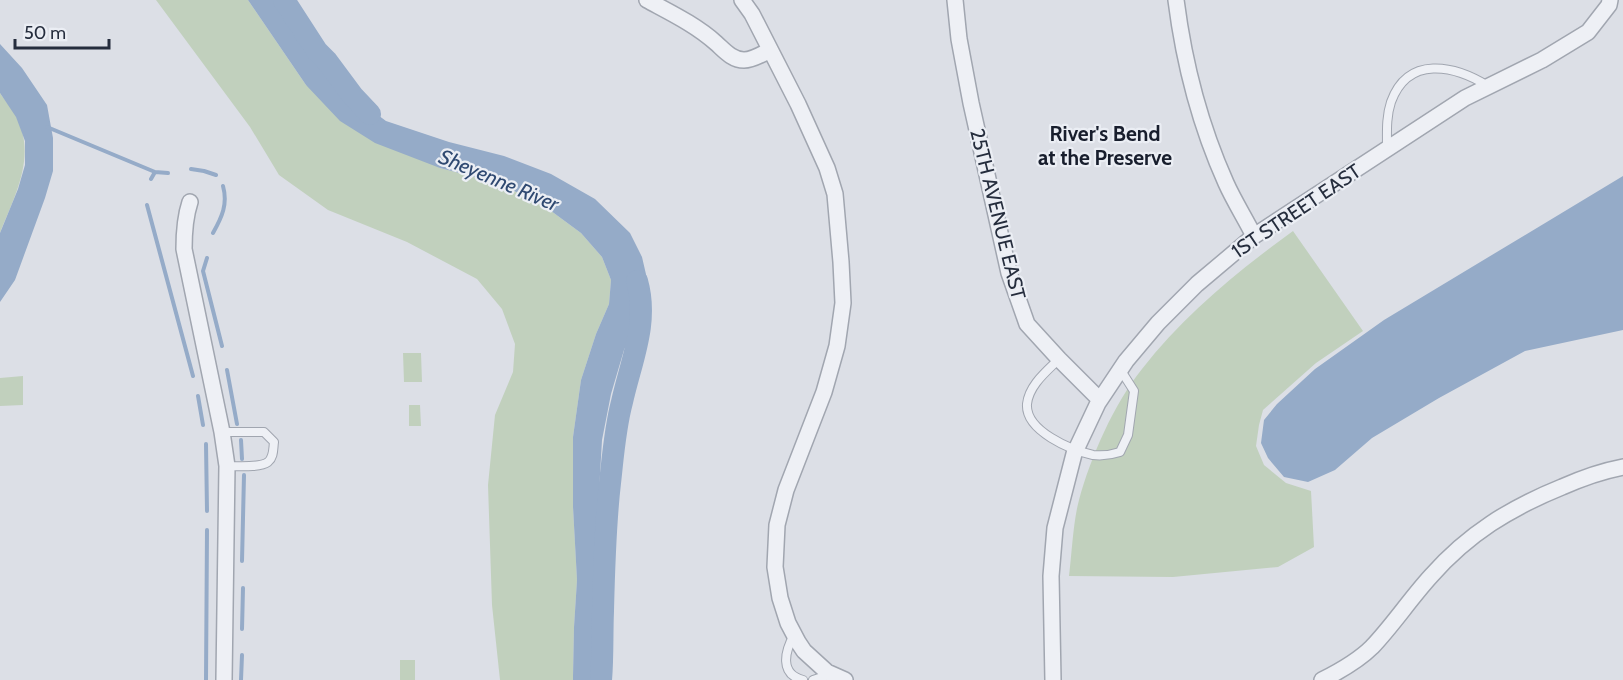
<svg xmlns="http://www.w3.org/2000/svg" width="1623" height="680" viewBox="0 0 1623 680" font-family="Cabin,sans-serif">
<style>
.green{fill:#c1d0bd}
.water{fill:#95abc8}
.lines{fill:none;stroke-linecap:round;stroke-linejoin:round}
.stream{stroke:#95abc8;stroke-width:4}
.river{stroke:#95abc8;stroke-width:22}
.service-casing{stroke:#a1a6b0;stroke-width:10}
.minor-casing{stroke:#a1a6b0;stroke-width:18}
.service{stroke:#eef0f5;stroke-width:8}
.minor{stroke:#eef0f5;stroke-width:15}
.labels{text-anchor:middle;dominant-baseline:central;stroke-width:4.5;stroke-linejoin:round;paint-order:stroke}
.street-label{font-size:20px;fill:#252d3d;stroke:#ebeef4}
.neighbourhood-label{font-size:21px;font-weight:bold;fill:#181e2d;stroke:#ebeef4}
.water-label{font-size:21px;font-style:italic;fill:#2f4971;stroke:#ebeef4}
</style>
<rect width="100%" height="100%" fill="#dcdfe6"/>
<!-- green -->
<path class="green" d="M156,0H248L306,85L440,168L498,183L543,205L581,233L602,257L611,280L609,304L596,334L581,380L573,437V507L577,580L574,627L573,680H500L492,605L488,485L495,415L513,372L515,344L502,309L477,279L407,242L328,210L279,175L250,127Z
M0,93C5,101 12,108 16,116C37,156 15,195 0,233Z
M1293,231L1363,331L1316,363L1263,410L1259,425L1256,446L1264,465L1286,483L1311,491L1314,547L1278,567L1173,577L1069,576C1072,553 1073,522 1079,500C1091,456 1114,404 1142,369C1184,315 1238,271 1293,231Z
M403,353H421L422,382H404Z
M23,376V405L0,406V378Z
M409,405H420L421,426H409Z
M400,660H415V680H400Z"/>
<!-- water -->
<path class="water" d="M248,0H286L332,68L359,101L386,121L449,142L504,156L551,174L595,199L630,233L642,257L648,283L640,314L624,350L611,394L602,440L598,509L597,580L599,631L607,680H573V676L574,627L577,580L573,507V437L581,380L596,334L609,304L611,280L602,257L581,233L543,205L498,183L440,168L375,143L340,121L306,85Z
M0,44L22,68L47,105L53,138V171L45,198L15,280L0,302V233L18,189L25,165V141L16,117L0,93Z
M1623,176V330L1525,351L1439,398L1372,438L1335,470L1308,482L1284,477L1268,458L1261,443L1264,420L1277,404L1315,369L1384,320Z"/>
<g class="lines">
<!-- stream -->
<path class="stream" d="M47,127L155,172L151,179
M191,169L204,171L216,175
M155,172L168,173
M147,205L193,376
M213,233C222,217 228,204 223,186
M207,258L203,271L222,346
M227,370L237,424
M198,396L203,425
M241,440L242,459
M206,444L207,511
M242,561L244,475
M242,629L243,588
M206,680L207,530
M241,680L242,655"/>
<!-- river -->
<path class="river" d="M284,0L317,51L327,61L353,96L370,114
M601,680C603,657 602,634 603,611C604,569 605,526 610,483C613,456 615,428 622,402C631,361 649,323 637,281"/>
<!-- service casing -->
<g class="service-casing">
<path id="service" d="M1387,148C1387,132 1386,117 1391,102C1408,55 1454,65 1488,86
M1059,359C1047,371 1029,385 1027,404C1025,431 1071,450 1093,455C1102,456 1111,455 1120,452L1128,435L1134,391L1120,369
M222,432H264L274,442C273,449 274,457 268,462C260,468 237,466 227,466
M794,635C785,651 779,674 803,680
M813,680L831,674"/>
</g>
<!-- minor casing -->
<g class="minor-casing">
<path id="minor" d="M647,0C671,13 696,25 716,43C724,50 732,60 744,60C753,60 762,54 770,50
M742,0L752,14L798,104L827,168L835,194L841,262L843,303L837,346L824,392L786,490L777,525L775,567L780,598L788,623L798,642L804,651L827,672L845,680
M955,0L959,39L971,103L1009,273L1027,324L1059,359L1100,400
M1176,0C1184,63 1200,125 1226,183C1234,201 1245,218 1254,236
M190,202C185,217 184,232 184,249L222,432L227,466L224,680
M1053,680L1051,576L1055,528L1074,454L1098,403L1126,361L1158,323L1197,284L1254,236L1465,98L1542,60L1588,32L1609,5L1610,0
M1322,680C1340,671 1358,661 1372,647C1393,625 1410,599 1431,576C1468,534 1510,508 1562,487C1582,478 1602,471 1623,467"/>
</g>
<!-- service -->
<use href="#service" class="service"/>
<!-- minor -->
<use href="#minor" class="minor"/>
</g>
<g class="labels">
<!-- street labels -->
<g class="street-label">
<text transform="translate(1296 211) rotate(-34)">1ST STREET EAST</text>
<text transform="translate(998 214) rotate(76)">25TH AVENUE EAST</text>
</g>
<!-- neighbourhood labels -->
<g class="neighbourhood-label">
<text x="1105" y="133">River's Bend<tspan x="1105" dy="24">at the Preserve</tspan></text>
</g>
<!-- water labels -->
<g class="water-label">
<text transform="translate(499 180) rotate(23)">Sheyenne River</text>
</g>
</g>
<!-- scale -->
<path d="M15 39v9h94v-9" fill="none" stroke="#252d3d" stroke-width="3"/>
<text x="24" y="39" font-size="18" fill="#252d3d" stroke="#ebeef4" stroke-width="4.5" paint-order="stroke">50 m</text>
</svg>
